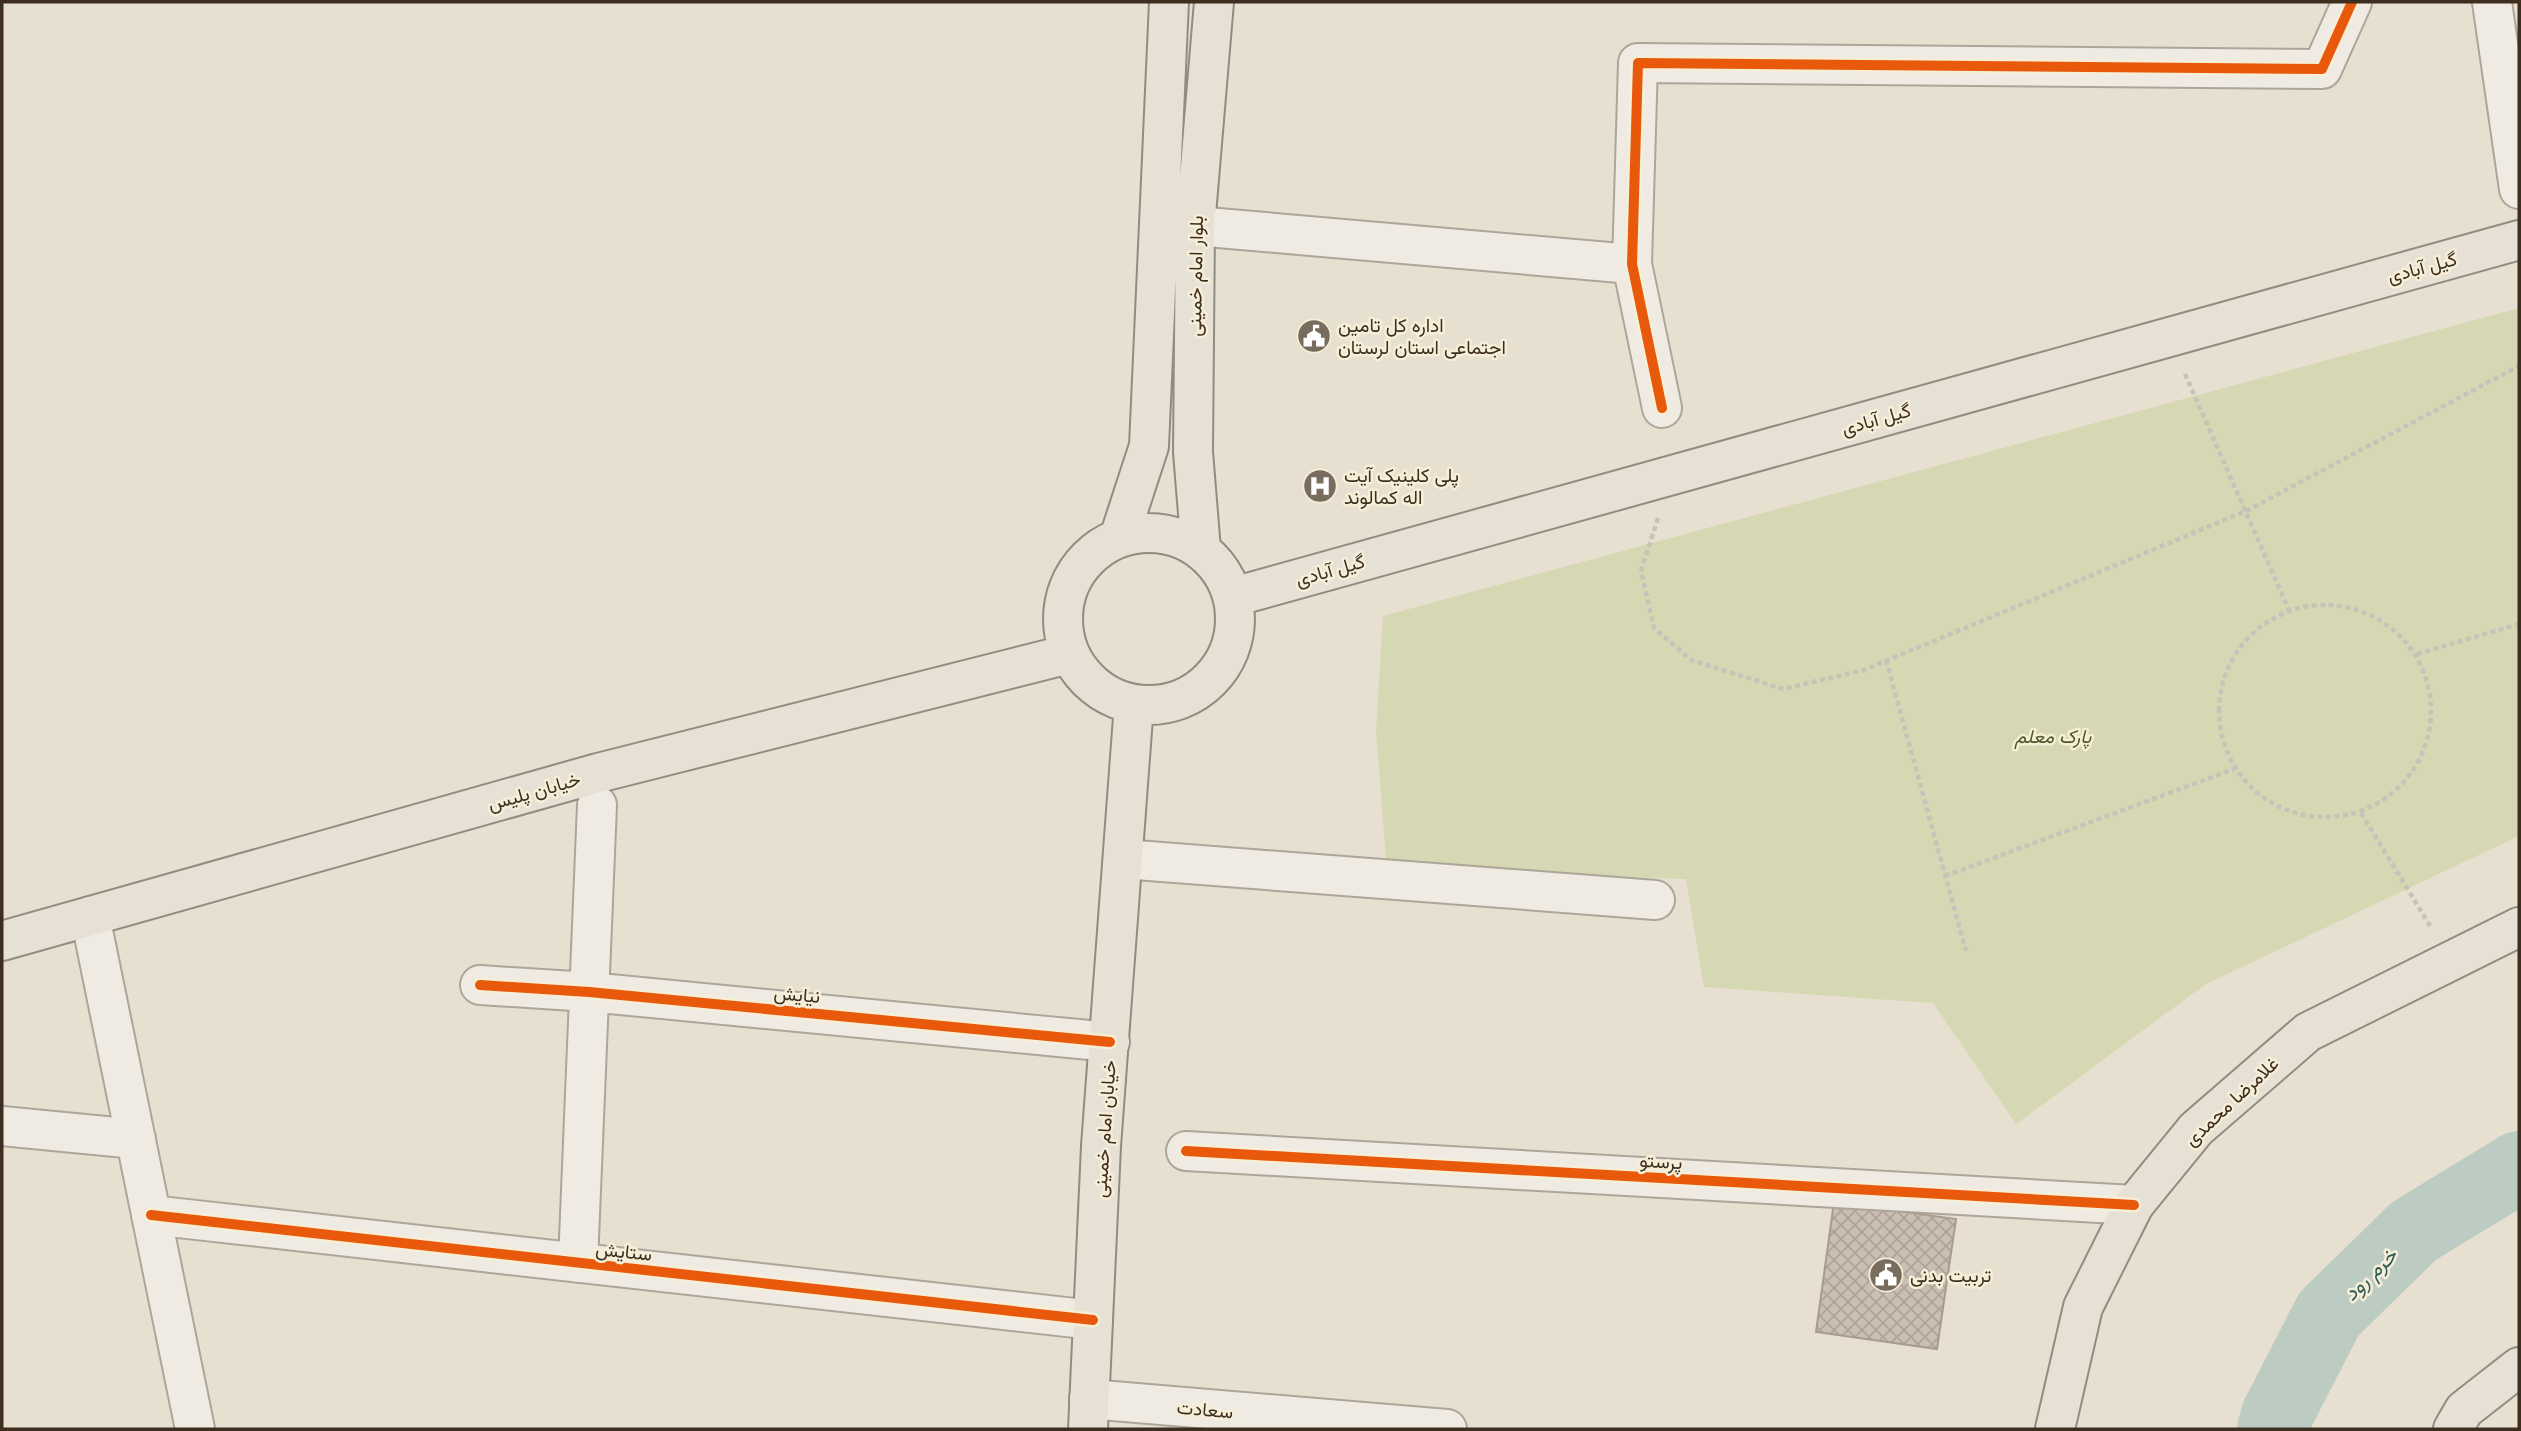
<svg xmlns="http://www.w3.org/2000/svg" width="2521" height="1431" viewBox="0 0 2521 1431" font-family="Lora,Vazirmatn,serif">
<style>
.green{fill:#d6d7b3}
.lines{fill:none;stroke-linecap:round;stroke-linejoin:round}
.river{stroke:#bcccc2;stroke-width:72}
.building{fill:url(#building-cross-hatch);stroke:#a89c90;stroke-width:2}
.minor-casing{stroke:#ada599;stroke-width:42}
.major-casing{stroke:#928b80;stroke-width:42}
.path{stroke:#c8c2b9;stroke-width:4.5;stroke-dasharray:5 3.5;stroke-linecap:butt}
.minor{stroke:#efebe3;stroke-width:38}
.major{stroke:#e6e1d4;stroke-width:38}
.cycleway-casing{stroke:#f7eed8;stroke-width:15}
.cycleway{stroke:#e8590c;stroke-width:10}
.labels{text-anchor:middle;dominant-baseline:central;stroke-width:5;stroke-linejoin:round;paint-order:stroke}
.street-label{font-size:19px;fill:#3d2e20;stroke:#f7eed8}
.poi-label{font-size:19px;fill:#3d2e20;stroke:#f7eed8;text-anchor:start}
.park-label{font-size:19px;font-style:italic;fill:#4d5a26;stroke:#f7eed8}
.water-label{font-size:21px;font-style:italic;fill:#2f5d5a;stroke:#f7eed8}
</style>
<defs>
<pattern id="building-cross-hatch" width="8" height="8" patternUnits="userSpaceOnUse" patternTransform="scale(1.75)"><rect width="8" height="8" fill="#cbbfb2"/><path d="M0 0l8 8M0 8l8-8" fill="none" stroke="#afa499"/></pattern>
</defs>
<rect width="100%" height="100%" fill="#e7e0d1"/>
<!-- green -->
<path class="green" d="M2519,308V836L2206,984L2016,1124L1933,1003L1704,987L1686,879L1387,870L1376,732L1383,616Z"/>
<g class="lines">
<!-- river -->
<path class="river" d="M2273,1429L2277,1415L2329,1314L2414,1231L2519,1167"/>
</g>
<!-- building -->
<path class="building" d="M1834,1202L1956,1219L1937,1349L1816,1332Z"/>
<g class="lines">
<!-- minor casing -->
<g class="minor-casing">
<path id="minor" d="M2492,2L2519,189
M1195,226L1632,264
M1662,408L1632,264L1638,63L2322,69L2352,2
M1123,859L1655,900
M90,916L195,1429
M480,985L589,992L1110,1042
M2,1126L136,1139
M1186,1151L2134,1205
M151,1215L1093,1320
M578,1263L597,805
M1089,1399L1447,1429"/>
</g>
<!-- major casing -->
<g class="major-casing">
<path id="major" d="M1063 619a86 86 0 1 1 172 0a86 86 0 1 1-172 0Z
M1119,538L1149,446L1169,2
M1201,550L1193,452L1195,226L1214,2
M1233,597L2519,240
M2,941L598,773L1069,654
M1088,1429L1101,1146L1134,704
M2055,1429L2083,1307L2134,1205L2196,1129L2308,1032L2519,927
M2453,1429L2464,1410L2519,1367"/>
</g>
<!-- path -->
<path class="path" d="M2185,374L2289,610
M1658,518L1641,571L1654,628L1691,660L1783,689L1864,670L2246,511L2519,366
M2219 711a106 106 0 1 1 212 0a106 106 0 1 1-212 0Z
M2417,654L2519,624
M1886,660L1966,951
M2361,813L2432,929
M1945,876L2234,769"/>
<!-- minor -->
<use href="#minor" class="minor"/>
<!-- major -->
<use href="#major" class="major"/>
<!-- cycleway casing -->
<g class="cycleway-casing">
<path id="cycleway" d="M1662,408L1632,264L1638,63L2322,69L2352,2
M480,985L589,992L1110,1042
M1186,1151L2134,1205
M151,1215L1093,1320"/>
</g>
<!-- cycleway -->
<use href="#cycleway" class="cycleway"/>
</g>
<!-- icons -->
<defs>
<g id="civic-disc" transform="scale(1.75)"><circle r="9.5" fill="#786c5e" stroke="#f7eed8"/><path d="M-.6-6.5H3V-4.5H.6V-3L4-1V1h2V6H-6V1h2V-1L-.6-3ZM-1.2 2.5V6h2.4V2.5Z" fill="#fff"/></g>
<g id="hospital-disc" transform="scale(1.75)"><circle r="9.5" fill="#786c5e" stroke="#f7eed8"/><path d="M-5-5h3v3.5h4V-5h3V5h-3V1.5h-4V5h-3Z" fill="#fff"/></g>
</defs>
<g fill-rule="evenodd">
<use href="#civic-disc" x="1314" y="336"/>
<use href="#hospital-disc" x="1320" y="486"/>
<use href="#civic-disc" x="1886" y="1275"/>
</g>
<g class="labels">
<!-- street labels -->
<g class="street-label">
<text transform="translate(2422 267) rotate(-15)">گیل آبادی</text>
<text transform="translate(1195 276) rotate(-89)">بلوار امام خمینی</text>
<text transform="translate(1876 419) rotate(-16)">گیل آبادی</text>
<text transform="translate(1330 570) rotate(-16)">گیل آبادی</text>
<text transform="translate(534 791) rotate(-16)">خیابان پلیس</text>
<text transform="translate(797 994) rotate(5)">نیایش</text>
<text transform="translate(2231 1101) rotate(-43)">غلامرضا محمدی</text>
<text transform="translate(1104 1129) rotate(-86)">خیابان امام خمینی</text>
<text transform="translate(1661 1161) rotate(3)">پرستو</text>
<text transform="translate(624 1251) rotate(6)">ستایش</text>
<text transform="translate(1205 1409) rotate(5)">سعادت</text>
</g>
<!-- poi labels -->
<g class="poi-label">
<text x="1338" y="325">اداره کل تامین<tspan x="1338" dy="22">اجتماعی استان لرستان</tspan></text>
<text x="1344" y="475">پلی کلینیک آیت<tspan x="1344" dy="22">اله کمالوند</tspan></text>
<text x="1910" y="1275">تربیت بدنی</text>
</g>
<!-- park labels -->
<g class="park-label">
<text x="2053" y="736">پارک معلم</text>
</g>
<!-- water labels -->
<g class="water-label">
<text transform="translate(2370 1274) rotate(-44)">خرم رود</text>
</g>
</g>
<!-- border -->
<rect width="2521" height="1431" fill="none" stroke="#3d2e20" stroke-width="7"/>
</svg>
